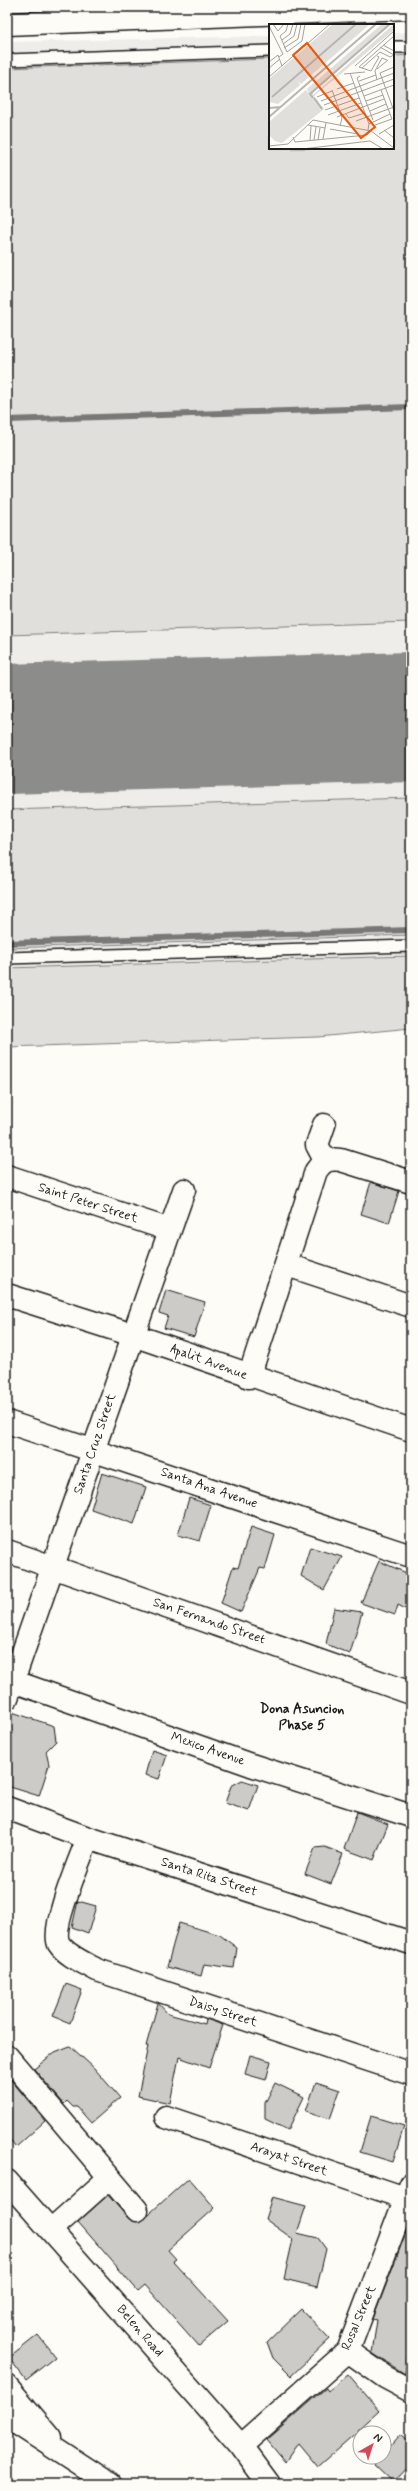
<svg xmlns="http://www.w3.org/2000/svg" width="418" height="2491" viewBox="0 0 418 2491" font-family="Mynerve,sans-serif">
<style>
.built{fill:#eeede9}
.green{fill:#e0dfdb;stroke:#7e7e7c}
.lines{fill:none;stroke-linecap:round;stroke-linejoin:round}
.stream{stroke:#797876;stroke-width:6}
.runway{stroke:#8c8c8a;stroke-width:130}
.building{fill:#cccbc8;stroke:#1c1c1c}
.lane-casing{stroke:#1c1c1c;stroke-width:14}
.street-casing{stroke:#1c1c1c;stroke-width:25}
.secondary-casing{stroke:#1c1c1c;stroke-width:25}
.lane{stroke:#fdfcf7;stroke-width:11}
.street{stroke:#fdfcf7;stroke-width:22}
.secondary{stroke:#fdfcf7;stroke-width:22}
.labels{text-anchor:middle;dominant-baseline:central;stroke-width:4;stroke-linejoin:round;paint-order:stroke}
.street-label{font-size:13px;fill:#1c1c1c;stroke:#fdfcf7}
.neighbourhood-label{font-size:14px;font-weight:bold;fill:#1c1c1c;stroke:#fdfcf7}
.inset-river{fill:none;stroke:#b7b6b2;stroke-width:2}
.inset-road{fill:none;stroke:#a3a29f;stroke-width:1}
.view{fill:#e8590c;fill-opacity:0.15;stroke:#e8590c;stroke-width:2}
.inset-edge{fill:none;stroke:#1c1c1c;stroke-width:2}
</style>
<rect width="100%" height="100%" fill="#fdfcf7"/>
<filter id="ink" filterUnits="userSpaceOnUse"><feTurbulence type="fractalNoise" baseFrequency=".025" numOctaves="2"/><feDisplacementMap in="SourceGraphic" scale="8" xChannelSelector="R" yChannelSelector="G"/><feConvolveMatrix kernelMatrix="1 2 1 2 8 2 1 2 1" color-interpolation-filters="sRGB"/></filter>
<g filter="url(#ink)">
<!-- built -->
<path class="built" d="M411,32V1028L318,1037L7,1047V42L270,36V148H393V33Z"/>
<!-- green -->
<path class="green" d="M411,55V622L7,635V68L270,59V148H393V56Z
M411,798V935L7,948V810Z
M411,956V1028L318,1037L7,1047V968Z"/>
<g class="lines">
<!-- stream -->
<path class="stream" d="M7,420L411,407
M7,943L411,930"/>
<!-- runway -->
<path class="runway" d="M7,729L411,717"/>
</g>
<!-- building -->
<path class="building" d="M371,1182L399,1191L389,1223L361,1214Z
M166,1290L205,1302L194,1337L164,1328L168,1316L159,1313Z
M102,1473L146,1487L134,1524L91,1509Z
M189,1498L211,1505L200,1541L178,1535Z
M251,1527L275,1535L265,1569L260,1568L241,1612L221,1603L233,1567L238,1568Z
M310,1547L342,1557L324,1590L301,1576Z
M379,1561L411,1575V1612L398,1605L395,1615L361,1603Z
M334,1608L362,1612L350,1654L326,1644Z
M12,1712L54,1726L56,1741L46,1751L49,1765L39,1796L7,1786V1726Z
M152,1750L167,1755L159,1779L145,1775Z
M242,1780L258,1785L249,1811L225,1803L231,1786Z
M357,1812L388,1824L374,1860L344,1849Z
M325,1847L343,1854L331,1884L305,1874L315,1848Z
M78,1901L96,1906L88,1933L72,1927Z
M179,1923L220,1935L237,1948L234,1968L204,1964L201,1976L167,1967Z
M66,1984L82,1990L70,2023L53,2016Z
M158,2003L168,2014L205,2024L206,2019L223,2025L209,2068L179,2057L170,2103L138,2096L148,2046H146Z
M70,2046L94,2068L120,2098L91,2123L77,2107H73L67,2101L64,2104L34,2069L55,2052Z
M250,2055L271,2061L266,2080L245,2074Z
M7,2075L45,2121L16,2147L7,2136Z
M316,2082L340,2090L330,2119L306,2111Z
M275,2083L304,2097L288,2130L265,2119V2103Z
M371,2116L404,2126L393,2162L360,2152Z
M189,2178L215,2208L168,2250L176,2259L173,2261L228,2321L199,2346L145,2285L138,2291L78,2222L108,2195L128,2218L140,2222Z
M272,2197L306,2206L297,2233L318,2238L326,2249L317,2287L284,2279L293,2239L265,2219Z
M411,2219V2329L405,2374L372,2353L377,2320L373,2319Z
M301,2309L330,2339L291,2376L273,2358L267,2342Z
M38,2335L55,2357L26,2380L9,2358Z
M348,2374L379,2410L357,2430L358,2432L318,2467L298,2443L285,2462L267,2440L326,2388L328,2391Z
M401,2434L411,2443V2463L393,2482L374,2464L380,2457H384V2453Z"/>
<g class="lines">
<!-- lane casing -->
<g class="lane-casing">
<path id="lane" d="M393,47H411
M7,60L270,51
M7,958L411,946"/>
</g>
<!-- street casing -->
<g class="street-casing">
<path id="street" d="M324,1125L317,1145L325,1160
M7,1176L170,1230
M287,1265L411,1306
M7,1295L133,1335L411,1430
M249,1377L316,1171C323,1161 328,1158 341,1160L411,1182
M7,1422L411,1556
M7,1551L411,1693
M7,1679L251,1765L411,1816
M7,1698L184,1190
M7,1808L88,1838L411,1943
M88,1838C81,1857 50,1928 59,1944C67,1956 85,1963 97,1970L411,2074
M7,2056L137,2210
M166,2117L411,2200
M7,2181L241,2446L269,2484
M51,2230L109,2178
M348,2351L385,2377L411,2391
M7,2386L50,2437
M7,2417L110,2484
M241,2446L348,2351L411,2184"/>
</g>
<!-- secondary casing -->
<g class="secondary-casing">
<path id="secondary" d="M7,24L411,8"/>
</g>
<!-- lane -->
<use href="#lane" class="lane"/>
<!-- street -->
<use href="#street" class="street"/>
<!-- secondary -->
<use href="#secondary" class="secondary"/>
</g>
</g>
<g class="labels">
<!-- street labels -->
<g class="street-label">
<text transform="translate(88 1203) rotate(18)">Saint Peter Street</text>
<text transform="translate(209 1362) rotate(20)">Apalit Avenue</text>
<text transform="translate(95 1444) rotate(-71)">Santa Cruz Street</text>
<text transform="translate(209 1488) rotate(19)">Santa Ana Avenue</text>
<text transform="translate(209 1621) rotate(19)">San Fernando Street</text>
<text transform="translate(208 1749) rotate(19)">Mexico Avenue</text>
<text transform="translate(209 1877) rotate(18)">Santa Rita Street</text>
<text transform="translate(223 2012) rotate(18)">Daisy Street</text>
<text transform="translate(289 2159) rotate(19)">Arayat Street</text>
<text transform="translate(359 2318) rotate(-67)">Rosal Street</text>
<text transform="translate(140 2331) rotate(49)">Belen Road</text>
</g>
<!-- neighbourhood labels -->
<g class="neighbourhood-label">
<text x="302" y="1709">Dona Asuncion<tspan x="302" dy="16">Phase 5</tspan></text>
</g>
</g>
<!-- overview -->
<g transform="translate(269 24)">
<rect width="125" height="125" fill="#fdfcf7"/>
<path d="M64,0H101L32,60L29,57L31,61L9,80L0,78V55ZM113,0H122L44,68V71L125,0V6L45,72L55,85L13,119L6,117L0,111V98L37,66L40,70L38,65Z" fill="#e0dfdb"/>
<path class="inset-river" d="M3,73L87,0M44,74L41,70L121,0M45,74L53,85M0,84L12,83M0,93L107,0"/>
<path class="inset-road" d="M4,0L9,7L15,0M0,2L14,30L10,33M11,12L18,28L33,17L36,0M11,12L17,7L19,0M13,16L21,10L24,0M14,20L25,12L28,0M114,21L125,27M111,23L125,31M15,24L29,15L32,0M111,28L121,33L125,31M108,32L110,33L102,47L90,43L125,12M0,38L9,31L13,42M86,42L125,7M125,43L111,49L125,87M0,44L11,35M93,44L111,28M108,45L119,36M81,49L100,100L99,106M75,50L96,48M91,52L88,54L104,96M0,53L61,0M108,56L106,47L113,34L118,36M90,57L107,51M68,65L85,59M63,66L73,94L71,102M95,72L125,61M48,73L63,67M52,77L125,49M97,77L114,71M55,81L125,55M56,86L90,74M101,87L117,80M77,90L80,94L96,89M59,91L92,79M68,93L115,75M87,97L125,83M100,100L121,90M39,101L56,104M106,101L123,95L112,66M61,105L89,110M115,106L125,114M110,110L125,101M24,113L26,118L98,111L102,107M54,115L57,99M45,116L47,103M49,116L51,104M41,117L42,102M0,122L19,120L44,96L102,107L125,124M33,125L101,117L114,125"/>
<path class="view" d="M38,19L106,103L92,114L24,31Z"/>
<rect width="125" height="125" class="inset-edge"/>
</g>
<!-- margin -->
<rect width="418" height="2491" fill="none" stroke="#fdfcf7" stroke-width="24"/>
<rect x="12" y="12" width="394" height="2467" fill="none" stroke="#1c1c1c" stroke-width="1.5" filter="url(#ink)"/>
<!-- north arrow -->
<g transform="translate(372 2445) rotate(39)"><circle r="19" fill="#fdfcf7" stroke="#a3a29f"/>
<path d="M0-3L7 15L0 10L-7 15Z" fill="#d1495b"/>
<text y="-6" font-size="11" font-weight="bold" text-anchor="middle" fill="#1c1c1c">N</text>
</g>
</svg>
